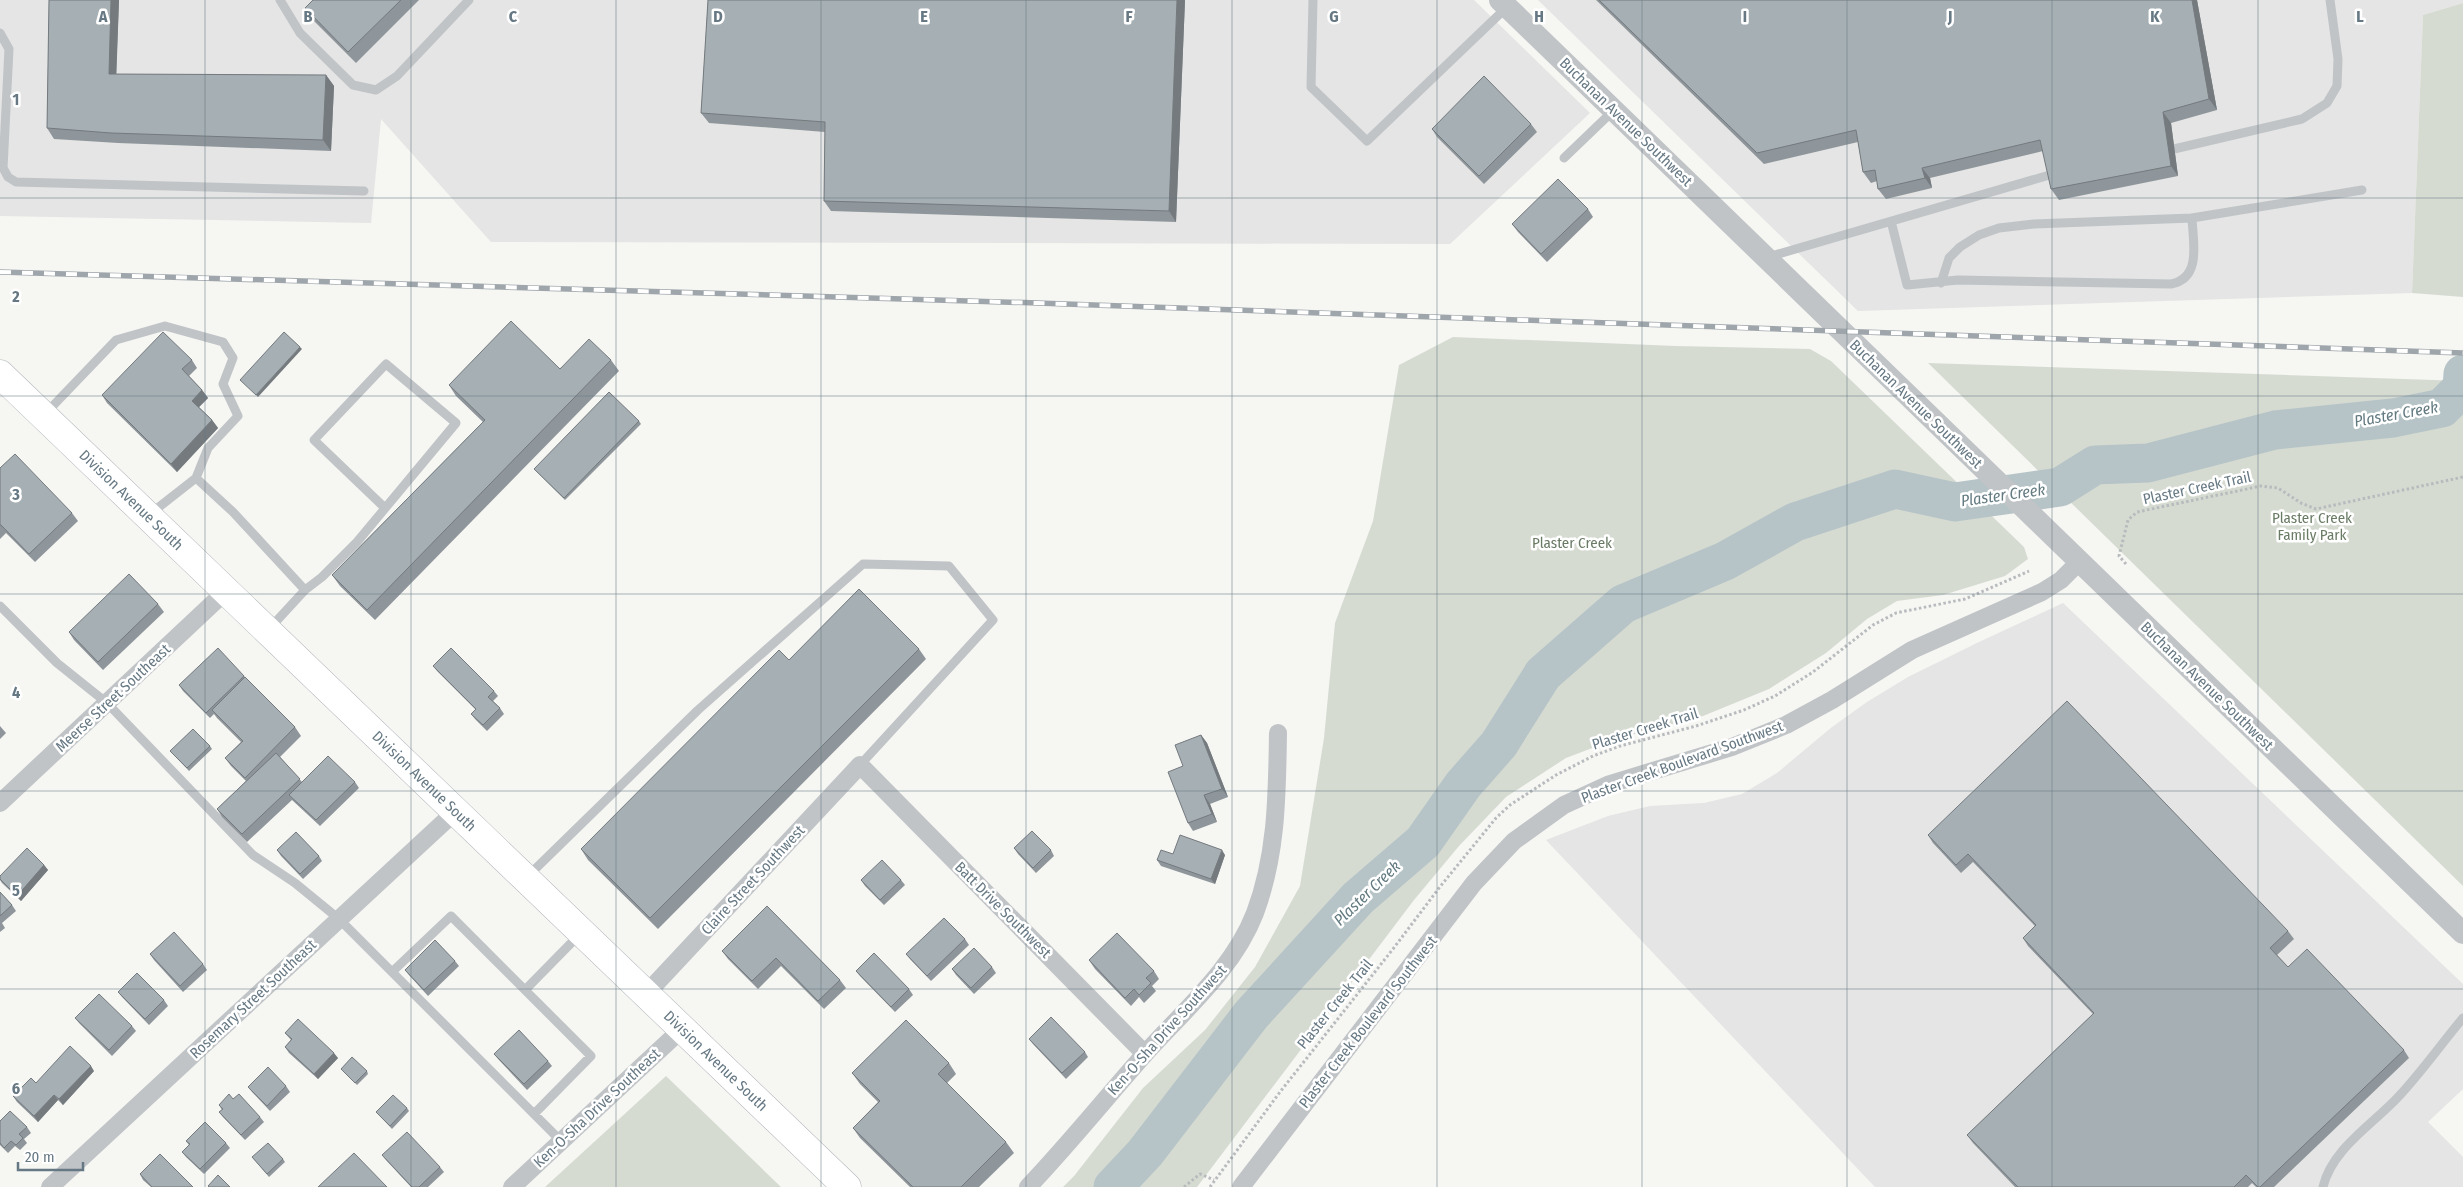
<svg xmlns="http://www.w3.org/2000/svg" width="2463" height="1187" viewBox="0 0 2463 1187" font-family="'Fira Sans Condensed',sans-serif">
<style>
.built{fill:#e4e5e4}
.green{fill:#d6dbd2}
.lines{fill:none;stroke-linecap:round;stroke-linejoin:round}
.river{stroke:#b6c4c7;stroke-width:39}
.primary-casing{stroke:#b1b6ba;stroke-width:29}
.path{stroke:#b8bbbd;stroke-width:3;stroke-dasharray:2.5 2.5;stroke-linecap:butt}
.service{stroke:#c0c4c7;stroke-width:9}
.minor{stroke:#c0c4c7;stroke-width:18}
.tertiary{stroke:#c0c4c7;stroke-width:22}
.primary{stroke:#fff;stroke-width:28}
.rail-casing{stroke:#9fa6ab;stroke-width:5.5}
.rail{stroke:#fff;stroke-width:4;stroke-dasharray:11;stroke-linecap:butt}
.wall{fill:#8f969b}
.shaded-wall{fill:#747a7e}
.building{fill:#a6afb4;stroke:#747a7e}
.grid{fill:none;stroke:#667883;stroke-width:1;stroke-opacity:0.55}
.labels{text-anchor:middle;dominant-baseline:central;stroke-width:5;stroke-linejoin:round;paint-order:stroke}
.street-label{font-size:15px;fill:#667883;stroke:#fff}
.park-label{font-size:15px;fill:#6a7b65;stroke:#fff}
.water-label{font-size:16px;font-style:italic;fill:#627a80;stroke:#fff}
.grid-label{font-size:16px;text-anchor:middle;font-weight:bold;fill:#667883;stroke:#fff;stroke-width:5;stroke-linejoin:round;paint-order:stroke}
</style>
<rect width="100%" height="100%" fill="#f6f6f3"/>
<!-- built -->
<path class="built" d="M0,0H1474L1590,113L1450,244L491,242L381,119L371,223L0,216Z
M1538,0H2463V3L2423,15L2412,293L1858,311Z
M2063,603L2463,984V1089L2428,1122L2463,1157V1187H1875L1546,840L1608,816L1650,806L1704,803L1742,794L1777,773L1832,727L1867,702L1908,677L1979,642Z"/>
<!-- green -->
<path class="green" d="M2463,3V297L2412,293L2423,15Z
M1453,337L1676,346L1810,349L1831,361L2024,547L2028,559L2005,576L1943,595L1897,601L1867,619L1826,653L1769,689L1703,716L1616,739L1566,758L1506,797L1459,846L1414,900L1197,1187H1063L1074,1176L1143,1088L1205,1030L1255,967L1300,886L1324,738L1335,623L1373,521L1399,365Z
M1928,363L2463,381V886Z
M666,1076L781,1187H545Z"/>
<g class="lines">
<!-- river -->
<path class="river" d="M1113,1187L1145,1153L1251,1015L1358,898L1423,842L1463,785L1499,744L1543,674L1623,604L1725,561L1795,522L1895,489L1955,502L2060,487L2095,465L2148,463L2275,430L2393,418L2442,408L2462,388L2463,374"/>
<!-- primary casing -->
<g class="primary-casing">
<g id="primary">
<path id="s1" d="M0,374L847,1187"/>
</g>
</g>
<!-- path -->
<path class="path" d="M2126,564L2119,556L2128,520L2137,512L2261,486L2278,488L2301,503L2316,509L2463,477
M1184,1187L1200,1174L1214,1180
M1210,1187L1280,1092L1393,949L1439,888L1496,818L1510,805L1556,775L1593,756L1620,746L1696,726L1744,710L1775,696L1813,672L1873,625L1896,613L1965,599L2029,571"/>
<!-- service -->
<path class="service" d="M280,0L300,33L353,85L376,90L397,76L469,0
M1313,0L1311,87L1367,141L1507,7
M0,33L9,49L3,168L8,177L16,182L364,191
M2174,149L2302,119L2327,103L2337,86L2338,59L2330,0
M1564,158L1614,110
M2192,218L2362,190
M1891,221L1907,285L1958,280L2171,284C2202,278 2193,242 2192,218L2034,224L1999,228L1979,235L1960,247L1949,258L1941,283
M1768,257L2053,174
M46,413L116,340L165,326L223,342L233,358L223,384L238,416L208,448L196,478
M150,514L196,478L233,512L305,590
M0,606L57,663L107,703L253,855L295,883L339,919L561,1141
M270,628L305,590L322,577L357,542L456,423L386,364L314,440L385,508
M528,876L698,710L863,564L949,566L993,620L860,765
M392,972L451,916L591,1056L534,1114
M525,990L580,934
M2323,1187C2332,1148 2375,1123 2400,1095C2423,1070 2442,1043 2463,1018"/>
<!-- minor -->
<path class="minor" d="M0,803L225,592
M646,994L860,765L1145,1054
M50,1187L457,810
M512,1187L682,1029
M1028,1187C1068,1145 1105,1099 1143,1056C1183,1011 1233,970 1255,913C1277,854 1277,795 1278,733
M1241,1187L1474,883L1514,841L1564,805L1610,784L1732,747L1786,725L1832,700L1912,650L2042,592L2061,580L2079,562"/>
<!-- tertiary -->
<path class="tertiary" d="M1500,0L2463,933"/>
<!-- primary -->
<use href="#primary" class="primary"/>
<!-- rail casing -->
<g class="rail-casing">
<path id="rail" d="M0,272L1037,303L2463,353"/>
</g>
<!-- rail -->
<use href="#rail" class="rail"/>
</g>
<!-- wall -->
<path class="wall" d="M49,0H119L116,74L326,75L334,86L331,151L118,143L54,139L47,128Z
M313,0H419L356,63L312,19L305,8Z
M708,0H1185L1176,222L831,211L824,201L825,132L709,123L701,113Z
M1596,0H2197L2217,110L2171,123L2178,176L2059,200L2051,189L2043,151L1930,178L1932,188L1886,199L1878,189L1877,181L1871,183L1863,172L1858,142L1764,164Z
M1531,124L1537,132L1484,184L1437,137L1432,129Z
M1588,209L1593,217L1547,262L1518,232L1512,224Z
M192,360L197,368L189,376L202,390L208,398L199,407L212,420L218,428L177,472L107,403L102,395Z
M611,360L619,371L375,620L340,586L332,575L483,422L456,396L449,385Z
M639,421L641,424L565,500L534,469Z
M0,468L72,513L78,521L35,562L6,533L0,539Z
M158,604L164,612L103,670L74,640L69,632Z
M919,649L926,659L658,929L588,860L581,849L789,660Z
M433,666L494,691L498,696L493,701L500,708L504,714L487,731L475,719L471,714L476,710L437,671Z
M244,676L295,727L301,736L280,757L302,782H355L359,788L320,826L292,800L247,842L222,817L217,809L246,781L231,766L225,758L241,742L217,718L214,714L210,718L183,691L179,685Z
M0,726L6,733L0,739Z
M1201,735L1207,743L1228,797L1210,804L1217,822L1193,831L1188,823L1183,766Z
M210,746L212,749L189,771L170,751Z
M1928,835L2288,931L2294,939L2277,955L2288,967L2404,1050L2409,1058L2274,1187H2256L2252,1183L2248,1187H2015L1973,1143L1967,1135L2093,1014L2028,946L2023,938L2035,926L1973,862L1961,873L1933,843Z
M1014,848L1051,850L1054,856L1036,873L1018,854Z
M277,850L319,856L322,861L303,879L281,856Z
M1173,854L1225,855L1215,884L1161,866L1157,860Z
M44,865L48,870L21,901L2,883L0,880V876Z
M861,880H901L905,885L884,905L865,886Z
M0,892L12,905L16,911L2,923L5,928L0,932Z
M767,906L840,980L846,988L824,1009L781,966L758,989L728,959L722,951Z
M965,939L969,945L931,981L910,959L906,954Z
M150,954L203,964L207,970L183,992L154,960Z
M1089,960L1154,971L1159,979L1152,986L1156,991L1144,1003L1139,997L1131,1006L1095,969Z
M455,961L459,966L428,996L409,975L405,970Z
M992,967L996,973L974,994L956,975L952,969Z
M856,971L909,989L913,995L895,1012L860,976Z
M118,992L164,1000L168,1006L149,1025L122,997Z
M75,1018L132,1026L136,1031L112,1056L79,1023Z
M285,1033L338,1058L318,1079L289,1053L285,1047L291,1040Z
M1029,1039L1085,1052L1088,1057L1066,1079L1033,1044Z
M494,1054L548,1061L552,1066L527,1090L498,1059Z
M949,1063L956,1074L947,1083L1006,1142L1014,1153L979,1187H910L860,1138L853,1128L878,1102L860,1084L852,1073Z
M341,1069L367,1071L368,1074L357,1085Z
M94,1071L63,1105L58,1100L38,1122L17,1102L13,1096L36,1083Z
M286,1086L290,1092L270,1111L252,1092L248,1087Z
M233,1099L260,1117L264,1122L245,1140L223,1117L219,1112L222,1110L219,1105Z
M407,1108L409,1111L392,1129L376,1112Z
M0,1121L27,1127L31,1133L24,1139L27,1143L20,1150L15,1146L8,1153L0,1145Z
M186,1141L226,1143L230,1148L204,1174L186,1157L182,1152L189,1145Z
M382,1155L440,1167L444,1172L428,1187H411L386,1160Z
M252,1157L283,1159L285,1162L269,1177Z
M140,1174L193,1187H151L143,1180Z"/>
<!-- shaded-wall -->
<path class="shaded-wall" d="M111,0H119L116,85L109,74Z
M1177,0H1185L1176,222L1169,211Z
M2192,0H2197L2217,110L2209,99Z
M326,75L334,86L331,151L323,140Z
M2163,112L2171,123L2178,176L2171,166Z
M1922,168L1930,178L1932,188L1925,178Z
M300,347L302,349L258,397L256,395Z
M202,390L208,398L197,409L192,401Z
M212,420L218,428L177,472L171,464Z
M1201,735L1207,743L1228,797L1222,789Z
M1204,795L1210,804L1217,822L1212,814Z
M1222,850L1225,855L1215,884L1211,879Z
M44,865L48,870L21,901L17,896Z
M334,1053L338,1058L318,1079L314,1074Z
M91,1066L94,1071L63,1105L59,1099Z
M54,1095L58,1100L38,1122L34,1116Z"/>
<!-- building -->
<path class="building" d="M49,0H111L109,74L326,75L323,140L111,133L47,128Z
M313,0H401L348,52L305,8Z
M708,0H1177L1169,211L824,201L825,122L701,113Z
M1599,0H2192L2209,99L2163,112L2171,166L2051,189L2040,140L1922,168L1925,178L1878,189L1875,170L1863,172L1856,130L1757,153Z
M1484,76L1531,124L1479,176L1432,129Z
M1558,179L1588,209L1541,254L1512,224Z
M511,321L560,369L589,339L611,360L367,610L332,575L485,420L449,385Z
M163,332L192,360L182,369L202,390L192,401L212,420L171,464L102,395Z
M284,332L300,347L256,395L240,380Z
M609,392L639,421L564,498L534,469Z
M15,454L72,513L29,554L1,525H0V468Z
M129,574L158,604L98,662L69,632Z
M859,589L919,649L650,918L581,849L779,650L789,660Z
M218,648L244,676L206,713L179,685Z
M451,648L494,691L488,697L500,708L483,725L471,714L476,709L433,666Z
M245,677L295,727L245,778L225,758L243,741L212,710Z
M2067,701L2288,931L2270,948L2288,967L2307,949L2404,1050L2260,1187H2258L2246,1175L2234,1187H2018L1967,1135L2094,1013L2023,938L2036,925L1968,854L1956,865L1928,835Z
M193,729L210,746L187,768L170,751Z
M1201,735L1222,789L1204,795L1212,814L1188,823L1168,772L1183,766L1175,745Z
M276,753L300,779L242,834L217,809Z
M328,756L355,782L316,820L289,795Z
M1032,831L1051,850L1033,868L1014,848Z
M296,832L319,856L300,874L277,850Z
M1180,835L1222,850L1211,879L1157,860L1161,850L1173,854Z
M27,848L44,865L17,896L0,879V876Z
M882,860L901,880L880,900L861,880Z
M0,892L12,905L0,916Z
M767,906L840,980L818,1001L776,958L752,981L722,951Z
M944,918L965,939L927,976L906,954Z
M174,932L203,964L180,986L150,954Z
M1117,933L1154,971L1146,978L1151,983L1139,995L1134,989L1125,998L1089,960Z
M435,940L455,961L424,990L405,970Z
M974,948L992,967L971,988L952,969Z
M874,953L909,989L891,1007L856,971Z
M137,973L164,1000L145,1019L118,992Z
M99,994L132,1026L109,1050L75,1018Z
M1051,1017L1085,1052L1062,1073L1029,1039Z
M298,1019L334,1053L314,1074L285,1047L292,1039L285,1033Z
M906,1020L949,1063L938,1074L1006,1142L961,1187H913L853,1128L880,1101L852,1073Z
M519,1030L548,1061L524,1084L494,1054Z
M70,1046L91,1066L59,1099L54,1095L34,1116L13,1096L31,1078L36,1083Z
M352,1057L367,1071L355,1083L341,1069Z
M268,1067L286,1086L267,1106L248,1087Z
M229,1094L233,1099L239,1094L260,1117L241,1135L219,1112L223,1109L219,1105Z
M393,1095L407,1108L390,1126L376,1112Z
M10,1111L27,1127L19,1134L23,1138L16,1145L11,1141L4,1148L0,1143V1121Z
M205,1122L226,1143L200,1169L182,1152L190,1144L186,1141Z
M407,1132L440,1167L419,1187H412L382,1155Z
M268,1143L283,1159L267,1174L252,1157Z
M354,1153L387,1187H318Z
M160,1154L193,1187H152L140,1174Z
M218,1175L230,1187H209L208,1186Z"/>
<!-- grid -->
<path class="grid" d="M205,0V1187M411,0V1187M616,0V1187M821,0V1187M1026,0V1187M1232,0V1187M1437,0V1187M1642,0V1187M1847,0V1187M2052,0V1187M2258,0V1187M0,198H2463M0,396H2463M0,594H2463M0,791H2463M0,989H2463"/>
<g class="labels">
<!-- street labels -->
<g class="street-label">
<text transform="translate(1626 122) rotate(44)">Buchanan Avenue Southwest</text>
<text transform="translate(1916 404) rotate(44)">Buchanan Avenue Southwest</text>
<text transform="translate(2197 488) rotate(-12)">Plaster Creek Trail</text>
<text stroke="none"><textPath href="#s1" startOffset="182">Division Avenue South</textPath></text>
<text transform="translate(2207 686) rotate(44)">Buchanan Avenue Southwest</text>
<text transform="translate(113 698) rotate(-43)">Meerse Street Southeast</text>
<text transform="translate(1645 729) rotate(-17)">Plaster Creek Trail</text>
<text transform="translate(1682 762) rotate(-20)">Plaster Creek Boulevard Southwest</text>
<text stroke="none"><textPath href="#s1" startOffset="588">Division Avenue South</textPath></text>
<text transform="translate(753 880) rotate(-47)">Claire Street Southwest</text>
<text transform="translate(1003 910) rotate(45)">Batt Drive Southwest</text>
<text transform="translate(253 999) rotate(-43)">Rosemary Street Southeast</text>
<text transform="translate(1335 1004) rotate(-51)">Plaster Creek Trail</text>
<text transform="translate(1368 1022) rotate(-52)">Plaster Creek Boulevard Southwest</text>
<text transform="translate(1167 1030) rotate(-48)">Ken-O-Sha Drive Southwest</text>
<text stroke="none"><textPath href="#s1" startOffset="992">Division Avenue South</textPath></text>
<text transform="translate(597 1108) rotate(-43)">Ken-O-Sha Drive Southeast</text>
</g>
<!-- park labels -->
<g class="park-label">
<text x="2312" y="518">Plaster Creek<tspan x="2312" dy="17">Family Park</tspan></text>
<text x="1572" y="543">Plaster Creek</text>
</g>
<!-- water labels -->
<g class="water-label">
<text transform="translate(2396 414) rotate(-10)">Plaster Creek</text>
<text transform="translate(2003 495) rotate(-8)">Plaster Creek</text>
<text transform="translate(1367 893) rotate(-44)">Plaster Creek</text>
</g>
</g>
<g class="grid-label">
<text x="103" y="22">A</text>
<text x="308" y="22">B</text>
<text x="513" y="22">C</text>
<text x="718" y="22">D</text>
<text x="924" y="22">E</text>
<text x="1129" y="22">F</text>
<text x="1334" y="22">G</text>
<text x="1539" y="22">H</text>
<text x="1745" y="22">I</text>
<text x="1950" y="22">J</text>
<text x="2155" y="22">K</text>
<text x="2360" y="22">L</text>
<text x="16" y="105">1</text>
<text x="16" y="302">2</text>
<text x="16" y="500">3</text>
<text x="16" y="698">4</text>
<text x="16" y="896">5</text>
<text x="16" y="1094">6</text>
</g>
<!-- scale -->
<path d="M18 1162v8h65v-8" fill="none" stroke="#667883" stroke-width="2.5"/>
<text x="25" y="1162" font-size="15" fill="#667883" stroke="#ffffff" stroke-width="4" paint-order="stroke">20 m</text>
</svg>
